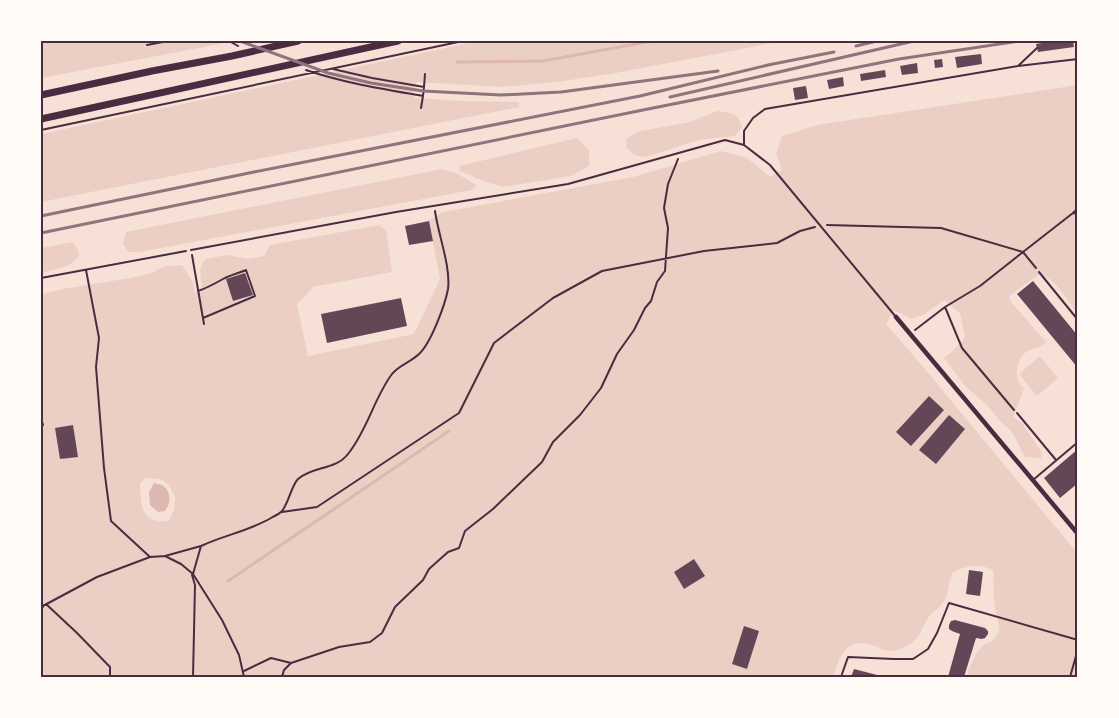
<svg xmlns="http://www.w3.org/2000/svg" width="1119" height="718" viewBox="0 0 1119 718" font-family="'Alegreya Sans',sans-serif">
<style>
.green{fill:#ebcfc5;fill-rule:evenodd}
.water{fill:#dcb8b0}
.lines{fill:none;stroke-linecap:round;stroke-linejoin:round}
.stream{stroke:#dcb8b0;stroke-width:3}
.building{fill:#644757}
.path{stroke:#4a2c40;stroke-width:2}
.service{stroke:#4a2c40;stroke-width:2}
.minor{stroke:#4a2c40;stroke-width:4.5}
.primary{stroke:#4a2c40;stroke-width:7}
.rail{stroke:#8f747c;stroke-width:3}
.neatline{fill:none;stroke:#4a2c40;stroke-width:2}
</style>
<rect width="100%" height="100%" fill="#f7e1d7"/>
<!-- green -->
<path class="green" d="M41,41H236L41,78Z
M478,41H783L616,73L557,82L502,87L417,82L415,84L414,95L415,98L462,101L519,102V107L41,202V134Z
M1078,85V315C1069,303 1055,278 1040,274L1017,290L1009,297L1011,302L1046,342C1041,348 1035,347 1028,351C1018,356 1014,372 1019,382C1020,385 1022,387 1024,389L1013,417L1022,423L1039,448L1042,453L1041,458L1025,457L1012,432L1001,422L987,405L965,386L944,358L955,349L965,337L960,313L944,300L923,315L911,319L894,310L886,324L924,368L1078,554V677H968V671L977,652L984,645L993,641L999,632C999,621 995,611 994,600C993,590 994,580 993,570C978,563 969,565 953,572C952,576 950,579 949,583C948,589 948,595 944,601C940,608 932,612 928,618C919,632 921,639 904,647C901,648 896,651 893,651C887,652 880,648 875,646C847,635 840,655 833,677H41V294L63,289L130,278L149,274L165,266L182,265L194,284L195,293L202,291L200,269L205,259L227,255L248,259L264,256L270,245L379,225L386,230L392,272L313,287L297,305L308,356L414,334L440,279L429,221L443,212L633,177L721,151L747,158L770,177L782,170L776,154L782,136L817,125ZM146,478L161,479L169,485L175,497L174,510L169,521C140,524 141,506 140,483ZM744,626L759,631L747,669L732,664Z
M717,111C731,113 738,112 742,127L735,136L699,140L646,157L634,155L626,147L627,138L640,131L690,122Z
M577,138L589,150V166L571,176L503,187L483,181L460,171L459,166Z
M442,169L458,174L476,185L472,190L140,252H128L123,244L126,232Z
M73,242L80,254C72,268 56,269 41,273V248Z
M1040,356L1058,378L1037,396L1019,374Z"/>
<!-- water -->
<path class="water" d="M154,483C157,484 160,484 162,485C172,492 171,503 165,511L158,512L150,505L149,492Z"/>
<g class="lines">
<!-- stream -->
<path class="stream" d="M457,62L543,61L652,41
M228,581L449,431"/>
</g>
<!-- building -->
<path class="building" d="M1054,41H1073L1074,47L1038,52L1036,44Z
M981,54L982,64L957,68L955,57Z
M942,59L943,67L935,68L934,60Z
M917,63L918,73L902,75L900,66Z
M885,70L886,77L861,81L860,74Z
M843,77L844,86L829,89L827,80Z
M806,86L808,98L795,100L793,88Z
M429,221L433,241L409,245L405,226Z
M245,273L253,295L233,301L226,279Z
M1033,281L1078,336V368L1017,294Z
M401,298L407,326L327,343L321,314Z
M929,396L944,410L911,446L896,432Z
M949,415L965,429L936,464L919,450Z
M73,425L78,457L60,459L55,428Z
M1078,449V483L1060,498L1044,478Z
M694,559L705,576L684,589L674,572Z
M969,570L983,572L980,596L966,594Z
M955,620L985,628L988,631V634L985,638L982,639L976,638L964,677H948L960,634L952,631L949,629V625L951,621Z
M744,626L759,631L747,669L732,664Z
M854,669L881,676V677H851Z"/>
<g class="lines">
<!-- path -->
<path class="path" d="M229,41L238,46
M147,45L168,41
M306,70C344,83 383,89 423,96L424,87L372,78L333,69
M424,87L425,74
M421,108L423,96
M41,130L463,41
M1073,213L1078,208
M827,225L941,228L1023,252L1073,213L1078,214
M192,255L204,324
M86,270L99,338L96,367L104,468L111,521L150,557
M41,278L186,251
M198,291C207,288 216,283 223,279C230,275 239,273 246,270L255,296L203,318
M945,307L980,286L1023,252L1036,268
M915,330L945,307L962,348L1014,410
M41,418L43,425
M282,512L317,507L459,413L494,343L553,298L602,271L704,251L777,243L800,231L815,227
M165,556L201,546
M193,574L201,546C224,535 249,531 271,518C274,516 278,515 281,512C288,506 291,486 298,479C313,466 336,470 348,454C368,429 374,398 392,374C399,365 411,362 419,354C431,343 445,305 448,289C451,267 438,234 435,211
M192,575L195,585L193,677
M46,604L77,633L110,667V677
M41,607L97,577L150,557L165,556L181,564L193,574L222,620L239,655L244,677
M41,610L44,605
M244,671L271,658L291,663
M282,677L284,670L291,663L339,647L370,642L382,633L395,607L423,580L429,569L448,552L459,548L465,531L493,509L542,462L553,442L580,415L601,388L617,354L634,330L645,308L651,301L657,282L665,271L668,228L664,208L668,184L678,159"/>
<!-- service -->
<path class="service" d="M1018,66L1037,48
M744,145V131L753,118L765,109L1018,66L1078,59
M191,250L396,212L568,184L725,140L744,145L770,165L896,317
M1039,272L1078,320
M1017,413L1056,460
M1033,480L1078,442
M841,677L848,657L894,659H913L928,649L937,633L949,603L1078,640
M1070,677L1078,649"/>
<!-- minor -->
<path class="minor" d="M896,317L1078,534"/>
<!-- primary -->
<path class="primary" d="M41,95L152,71L232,56L298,41
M41,119L398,41"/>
<!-- rail -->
<path class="rail" d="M240,41L328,73L371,83L423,91L501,95L561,92L718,71
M856,46L877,41
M670,97L914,41
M41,216L249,173L640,96L768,65L834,52
M41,233L643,110L899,59L1020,41"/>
</g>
<!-- border -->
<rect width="1119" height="718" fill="none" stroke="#fffaf5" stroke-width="85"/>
<rect x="42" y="42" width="1034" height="634" class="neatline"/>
</svg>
